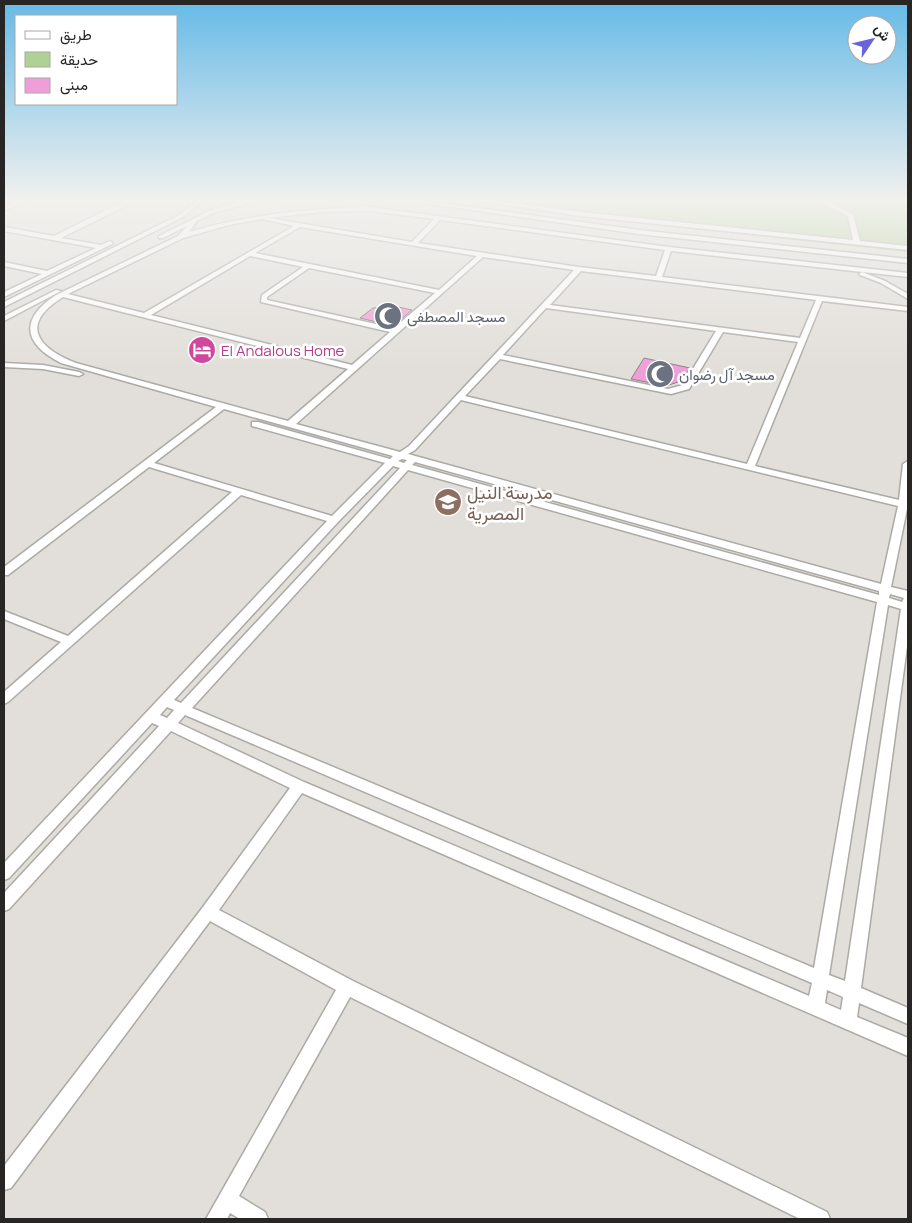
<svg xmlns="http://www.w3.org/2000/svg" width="912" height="1223" viewBox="0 0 912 1223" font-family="Manrope,Vazirmatn,sans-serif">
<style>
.green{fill:#afd195}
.building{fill:#ef9ed9;stroke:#878286}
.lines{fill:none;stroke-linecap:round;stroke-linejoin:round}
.minor-casing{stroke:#acaaa5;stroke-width:3}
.minor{fill:#fff;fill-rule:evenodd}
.labels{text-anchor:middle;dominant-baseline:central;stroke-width:5;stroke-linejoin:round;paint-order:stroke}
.far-worship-label{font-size:15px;fill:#5b616d;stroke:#fff;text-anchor:start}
.far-hotel-label{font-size:15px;fill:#b23c85;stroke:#fff;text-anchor:start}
.education-label{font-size:18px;fill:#785e54;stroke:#fff;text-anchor:start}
</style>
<rect width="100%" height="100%" fill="#e2dfda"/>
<!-- green -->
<path class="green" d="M445,199H908V252L578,217Z"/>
<!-- building -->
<path class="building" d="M394,306L412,310L393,326L360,318L373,308Z
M644,358L690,368L681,381L666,386L631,379Z"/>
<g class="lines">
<!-- minor casing -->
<g class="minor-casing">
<path id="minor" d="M22,199H31L4,211V207Z
M128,199H135L130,204L61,238L101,245L110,241L113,243L112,244L4,297V292L42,274L4,266V262L47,271L96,248L4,231V227L54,236Z
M198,199H205L183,217L4,307V302L179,215Z
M247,199H283L258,201L213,213L197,221L189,232C248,215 308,208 370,207L669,247L908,273V277L671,251L662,277L908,307V311L822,301L755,466L899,500L903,464L908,461V504L891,587L908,591V639L861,988L908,1008V1024L859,1003L857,1017L908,1038V1056L302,793L219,910L353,981L827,1212L830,1219H800L350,997L239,1196L265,1212L268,1219H240L230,1213L227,1219H206L336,990L210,921L11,1188L4,1190V1166L203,907L290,788L171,731L9,909L4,911V893L159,726L152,723L9,878L4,880V863L327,521L241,495L8,702L4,704V692L61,642L4,619V611L68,636L232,492L149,467L8,575H4V567L216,407L61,363C23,344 19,319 56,295L178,236L187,226L163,238H159V236L209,211ZM370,211L434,219L412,242L268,218L321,212ZM262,219L294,226L144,313L68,294L183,238L229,225ZM440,220L665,250L656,276L579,267L418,243ZM300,227L477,256L439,290L255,253ZM250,256L303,267L262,295L261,302L390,332L352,365L151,315ZM483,257L574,270L409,446L400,452L296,424ZM309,268L435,293L394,328L267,300V297ZM581,271L816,300L800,338L550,305ZM63,297L348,369L288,421L76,363C37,348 19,324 63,297ZM546,308L716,331L683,385L668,389L503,355ZM723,332L798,342L747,464L465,396L500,359L671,394L689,389ZM461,400L898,506L881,584L408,454L415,450ZM224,409L393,456L390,459L258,422H252V426L385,463L332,516L154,463ZM402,459L407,460L404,463L398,461ZM415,462L879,591V595L412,465ZM393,466L400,468L181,703L174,700L338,522ZM408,470L877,602L814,968L192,708ZM890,594L904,598L902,602L889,598ZM888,605L901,609L845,981L829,975ZM167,707L174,710L167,718L160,715ZM185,715L812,983L809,996L304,782L178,723ZM827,990L843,997L841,1010L825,1003Z
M342,199H358L373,203L370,205Z
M394,199H412L639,230L908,259V263L639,234Z
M468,199H486L580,212L853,240L848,216L814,199H822L853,214L860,241L908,246V250L580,216Z
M862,272L885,281L908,294V299L881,283L860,275L859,274Z
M56,290L61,291L4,321V316Z
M4,363L43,365L79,372L83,374L79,376L43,369L4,367Z"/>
</g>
<!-- minor -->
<use href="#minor" class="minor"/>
</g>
<!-- sky -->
<linearGradient id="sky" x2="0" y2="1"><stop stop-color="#65bae8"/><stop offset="0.54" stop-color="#f2f1ee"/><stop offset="1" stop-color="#f2f1ee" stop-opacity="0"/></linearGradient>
<rect width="912" height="371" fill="url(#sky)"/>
<!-- icons -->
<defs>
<g id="mosque-disc" transform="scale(1.4375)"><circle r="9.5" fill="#6b7280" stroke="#fff"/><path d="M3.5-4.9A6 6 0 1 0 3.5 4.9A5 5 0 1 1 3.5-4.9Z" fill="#fff"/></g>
<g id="hotel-disc" transform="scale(1.4375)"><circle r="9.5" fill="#d1479c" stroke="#fff"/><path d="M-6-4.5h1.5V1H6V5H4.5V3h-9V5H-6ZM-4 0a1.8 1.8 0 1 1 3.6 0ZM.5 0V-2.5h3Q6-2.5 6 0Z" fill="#fff"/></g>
<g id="school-disc" transform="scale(1.4375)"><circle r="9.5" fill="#8d6e63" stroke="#fff"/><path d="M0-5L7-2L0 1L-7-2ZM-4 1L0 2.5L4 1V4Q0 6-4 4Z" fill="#fff"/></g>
</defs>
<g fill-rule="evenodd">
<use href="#mosque-disc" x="388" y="316"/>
<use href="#hotel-disc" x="202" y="350"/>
<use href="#mosque-disc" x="660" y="374"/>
<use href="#school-disc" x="448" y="502"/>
</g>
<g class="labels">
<!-- far-worship labels -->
<g class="far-worship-label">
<text x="407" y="316">مسجد المصطفى</text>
<text x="679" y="374">مسجد آل رضوان</text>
</g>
<!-- far-hotel labels -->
<g class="far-hotel-label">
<text x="221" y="350">El Andalous Home</text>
</g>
<!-- education labels -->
<g class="education-label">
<text x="467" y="492">مدرسة النيل<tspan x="467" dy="21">المصرية</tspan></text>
</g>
</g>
<!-- border -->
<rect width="912" height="1223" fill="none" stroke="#272624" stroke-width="10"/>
<!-- legend -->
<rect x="15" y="15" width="162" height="90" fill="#ffffff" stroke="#a9a8a7"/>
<rect x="25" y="31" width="25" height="8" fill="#ffffff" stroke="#a9a8a7"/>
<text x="60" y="40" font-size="15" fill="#272624">طريق</text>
<rect x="25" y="52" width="25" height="15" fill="#afd195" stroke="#a9a8a7"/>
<text x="60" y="65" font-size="15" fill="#272624">حديقة</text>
<rect x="25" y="78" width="25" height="15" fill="#ef9ed9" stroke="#a9a8a7"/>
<text x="60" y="90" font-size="15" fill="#272624">مبنى</text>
<!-- north arrow -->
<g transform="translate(872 40) rotate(55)"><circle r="24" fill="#ffffff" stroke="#a9a8a7"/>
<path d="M0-4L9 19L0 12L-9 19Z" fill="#6665de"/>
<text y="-8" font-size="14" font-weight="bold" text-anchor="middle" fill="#272624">ش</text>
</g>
</svg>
